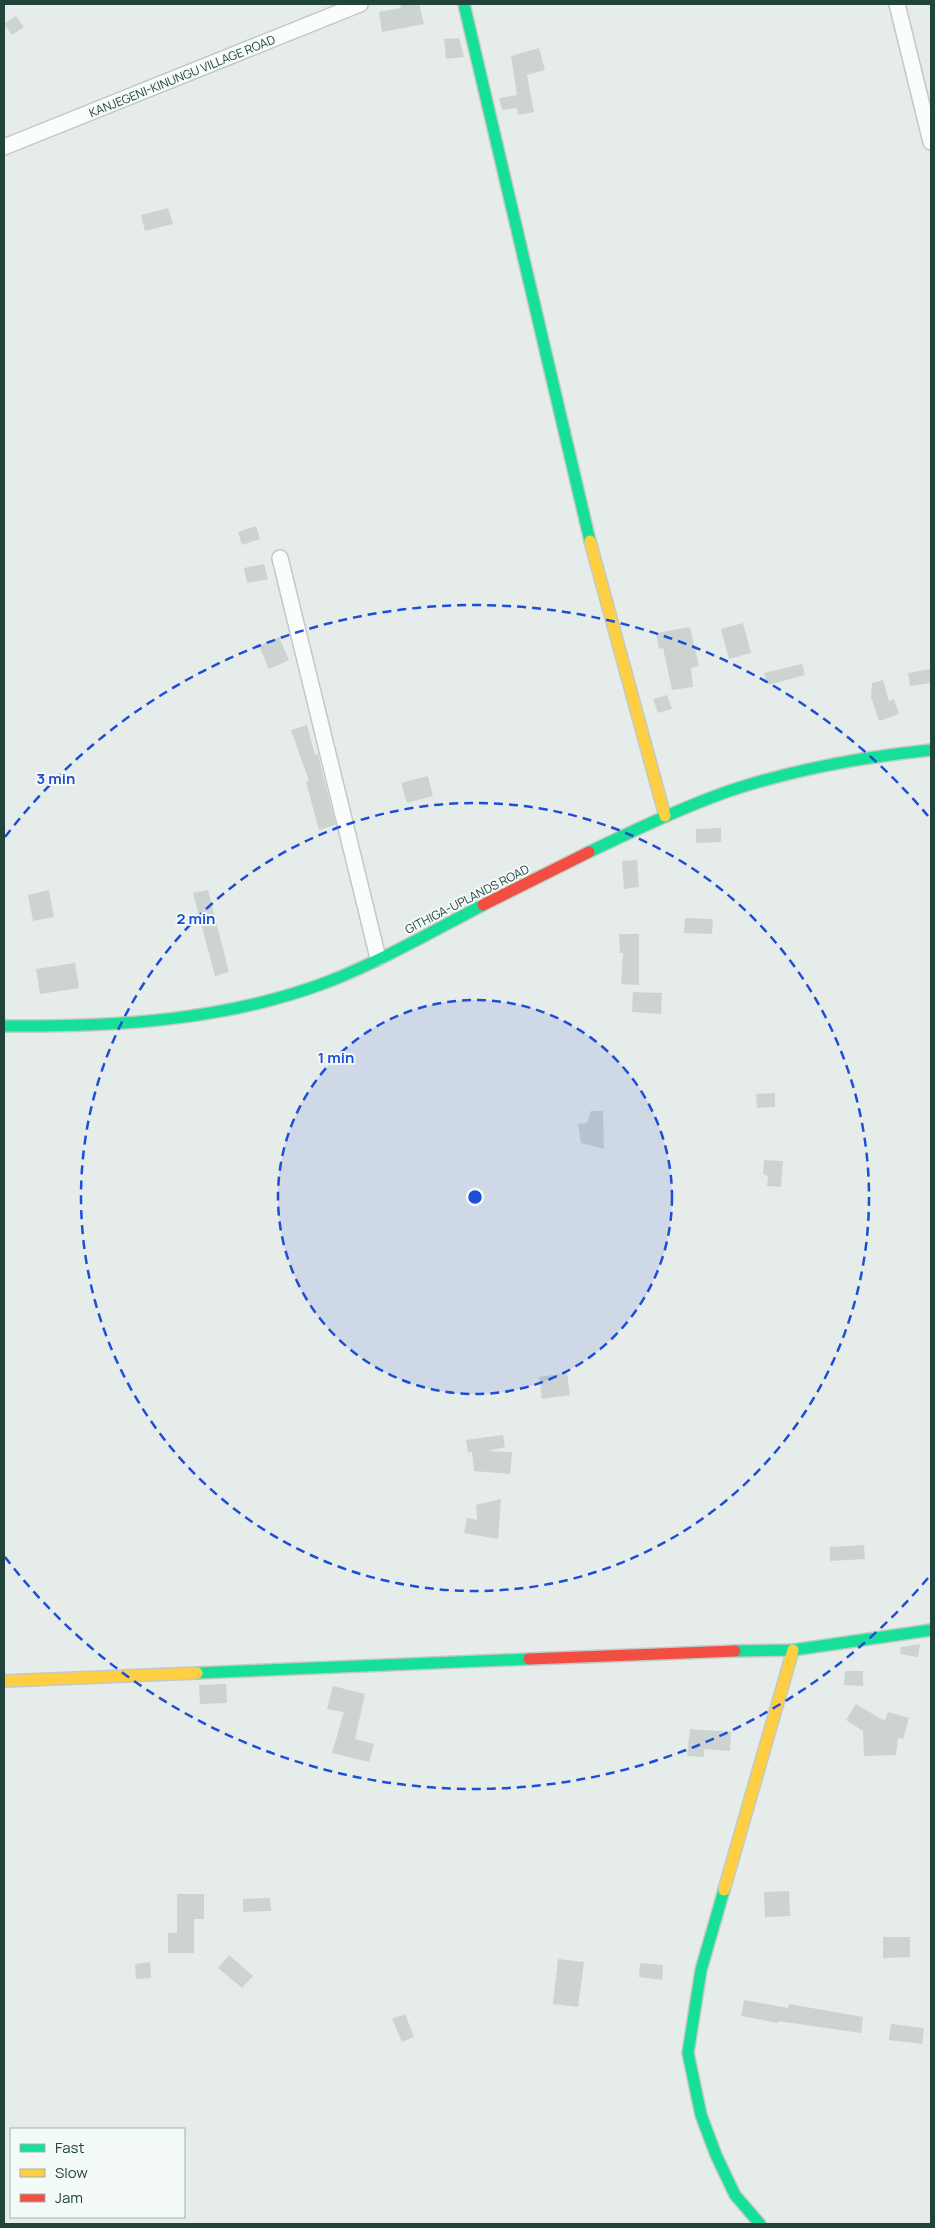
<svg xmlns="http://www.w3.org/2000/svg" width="935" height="2228" viewBox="0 0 935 2228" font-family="Manrope,sans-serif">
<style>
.building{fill:#ccd3d1}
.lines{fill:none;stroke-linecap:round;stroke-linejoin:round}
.street-casing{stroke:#c3c9c7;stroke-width:18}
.fast-casing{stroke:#c1cac7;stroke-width:14}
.slow-casing{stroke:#c1cac7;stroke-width:14}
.jam-casing{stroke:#c1cac7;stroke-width:14}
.street{stroke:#fbfcfc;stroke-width:15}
.fast{stroke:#16e098;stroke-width:11}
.slow{stroke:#ffcf43;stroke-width:11}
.jam{stroke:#f24e42;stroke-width:11}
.ring{fill:none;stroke:#1d4ed8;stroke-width:2.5;stroke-dasharray:9 6}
.labels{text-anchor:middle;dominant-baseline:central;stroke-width:4;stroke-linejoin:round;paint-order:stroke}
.street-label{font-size:12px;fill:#20433b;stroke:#f4faf8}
.centre{fill:#1d4ed8;stroke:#f4faf8;stroke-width:2.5}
.ring-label{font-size:15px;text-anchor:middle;font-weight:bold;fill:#1d4ed8;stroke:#f4faf8;stroke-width:4;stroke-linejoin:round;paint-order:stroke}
</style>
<rect width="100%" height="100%" fill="#e6ece9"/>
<!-- building -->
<path class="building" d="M400,4H419L424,24L382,32L379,12L401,8Z
M16,16L24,27L12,35L4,24Z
M459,38L464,57L446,59L444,39Z
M539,48L545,70L527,75L534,112L518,115L517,108L502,110L499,98L517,95L511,56Z
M168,208L173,224L145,231L141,215Z
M256,526L260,539L242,545L238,532Z
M264,564L268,579L247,583L244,568Z
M743,623L751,653L729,659L721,629Z
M690,627L699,666L691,668L693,687L672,690L663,648L659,649L656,633Z
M279,637L289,660L269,669L259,646Z
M802,664L805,675L768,685L764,673Z
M931,669V683L910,686L908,673Z
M883,680L889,701L894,699L899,714L879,721L871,697L872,683Z
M667,695L672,709L658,713L653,699Z
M307,725L315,755L318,754L320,763L336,825L319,830L306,782L309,781L291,730Z
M428,776L433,796L407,803L401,783Z
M721,828V842L696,843V829Z
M637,860L639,887L624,889L622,861Z
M49,890L54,917L33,921L28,895Z
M208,890L229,972L215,976L193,893Z
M685,918L713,919L712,934L684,933Z
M619,934H639V985L621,984L623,953H620Z
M75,963L79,988L40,994L36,969Z
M633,992L662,993L661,1014L632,1012Z
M775,1093V1107L757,1108L756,1094Z
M591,1111H603L604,1149L581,1143L578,1124L587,1123Z
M764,1160L783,1161L781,1187L767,1186L768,1176L763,1174Z
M567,1373L570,1395L542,1399L539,1377Z
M503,1435L505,1447L488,1451L512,1452L510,1474L474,1471L472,1452L468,1453L466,1440Z
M501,1499L498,1539L464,1533L467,1518L477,1520L476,1505Z
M864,1545L865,1559L830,1561V1547Z
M920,1644L918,1657L900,1654L901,1647Z
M845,1671H863V1686L844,1685Z
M226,1684L227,1703L200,1704L199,1685Z
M333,1686L365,1694L355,1739L374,1744L369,1762L332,1753L344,1712L327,1709Z
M856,1704L885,1721L888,1712L909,1718L903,1739L898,1738L896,1755L864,1756L863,1731L846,1720Z
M690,1729L731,1732L730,1751L704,1749V1757L687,1756Z
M789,1891L790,1916L765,1917L764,1892Z
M177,1894H204V1919H194V1953H168V1933H177Z
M270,1898L271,1911L243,1912V1899Z
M883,1937H910V1957L883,1958Z
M229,1955L253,1976L242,1988L218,1968Z
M558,1959L584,1962L578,2007L553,2004Z
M150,1962L151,1978L136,1979L135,1964Z
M640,1963L663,1965L662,1980L639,1977Z
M744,2000L788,2008L789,2004L863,2017L861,2033L778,2021V2023L741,2016Z
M405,2014L414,2037L402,2042L392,2019Z
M891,2024L924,2028L922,2044L889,2040Z"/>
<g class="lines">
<!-- street casing -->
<g class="street-casing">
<path id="street" d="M897,4L931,142
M4,147L360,4
M280,558L378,958"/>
</g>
<!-- fast casing -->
<g class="fast-casing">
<path id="fast" d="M464,4L590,541
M589,852C635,830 681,808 729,791C795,769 862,757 931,750
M4,1026C114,1027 226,1021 330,981C383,960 433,931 483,905
M735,1651L793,1650L931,1630
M197,1673L529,1659
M724,1890L701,1970L688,2053L701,2115L716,2155L735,2195L760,2224"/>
</g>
<!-- slow casing -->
<g class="slow-casing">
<path id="slow" d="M590,541L665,816
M4,1681L197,1673
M724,1890L793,1650"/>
</g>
<!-- jam casing -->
<g class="jam-casing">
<path id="jam" d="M483,905L589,852
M529,1659L735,1651"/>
</g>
<!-- street -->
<use href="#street" class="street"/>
<!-- fast -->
<use href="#fast" class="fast"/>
<!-- slow -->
<use href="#slow" class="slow"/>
<!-- jam -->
<use href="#jam" class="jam"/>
</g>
<!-- distance rings -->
<circle cx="475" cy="1197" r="197" fill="#1d4ed8" fill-opacity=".12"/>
<g class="ring">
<circle cx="475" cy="1197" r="197"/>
<circle cx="475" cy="1197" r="394"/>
<path d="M928 1578A592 592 0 0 1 5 1557M5 837A592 592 0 0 1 928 816"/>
</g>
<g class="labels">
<!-- street labels -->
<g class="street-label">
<text transform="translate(182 76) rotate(-22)">KANJEGENI-KINUNGU VILLAGE ROAD</text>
<text transform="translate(467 899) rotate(-27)">GITHIGA-UPLANDS ROAD</text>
</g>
</g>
<circle cx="475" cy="1197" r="8" class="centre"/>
<g class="ring-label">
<text x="56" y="784">3 min</text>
<text x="196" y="924">2 min</text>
<text x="336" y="1063">1 min</text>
</g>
<!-- border -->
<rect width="935" height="2228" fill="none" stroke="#20433b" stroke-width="10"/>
<!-- legend -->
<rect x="10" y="2128" width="175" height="90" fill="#f4faf8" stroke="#9fb1ac"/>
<rect x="20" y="2144" width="25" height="8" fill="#16e098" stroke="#9fb1ac"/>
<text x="55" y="2153" font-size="15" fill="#20433b">Fast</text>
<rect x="20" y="2169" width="25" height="8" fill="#ffcf43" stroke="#9fb1ac"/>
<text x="55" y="2178" font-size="15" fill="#20433b">Slow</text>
<rect x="20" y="2194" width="25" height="8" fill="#f24e42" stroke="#9fb1ac"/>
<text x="55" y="2203" font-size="15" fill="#20433b">Jam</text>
</svg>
